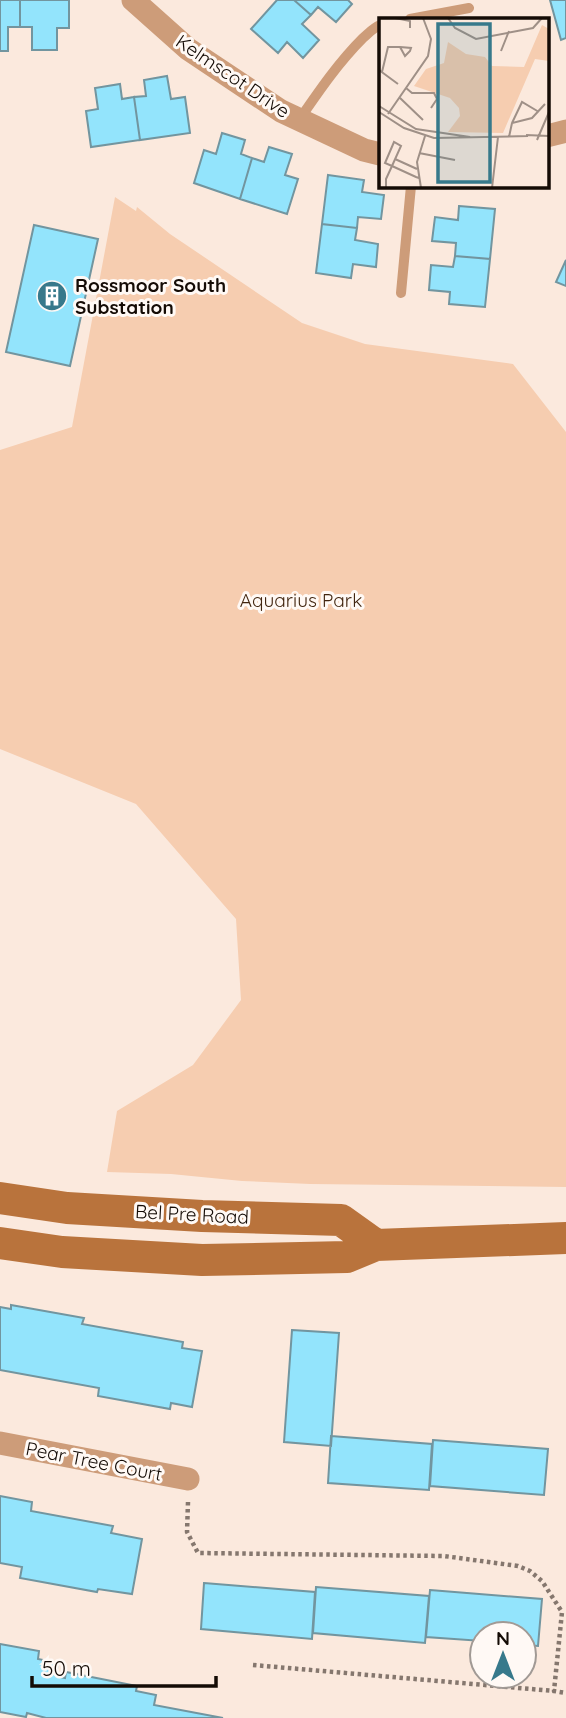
<svg xmlns="http://www.w3.org/2000/svg" width="566" height="1718" viewBox="0 0 566 1718" font-family="Quicksand,sans-serif">
<style>
.green{fill:#f6cdb0}
.building{fill:#93e4fc;stroke:#72959f;stroke-width:2}
.lines{fill:none;stroke-linecap:round;stroke-linejoin:round}
.path{stroke:#85776e;stroke-width:4.5;stroke-dasharray:3.5 3.5;stroke-linecap:butt}
.service{stroke:#cd9c79;stroke-width:10}
.minor{stroke:#cd9c79;stroke-width:23}
.secondary{stroke:#b9733c;stroke-width:32}
.labels{text-anchor:middle;dominant-baseline:central;stroke-width:6;stroke-linejoin:round;paint-order:stroke}
.street-label{font-size:19px;fill:#140b05;stroke:#fff9f5}
.poi-label{font-size:19px;font-weight:bold;fill:#140b05;stroke:#fff9f5;text-anchor:start}
.park-label{font-size:19px;fill:#41250f;stroke:#fff9f5}
.inset-road{fill:none;stroke:#9f9087;stroke-width:2}
.view{fill:#37798b;fill-opacity:0.15;stroke:#37798b;stroke-width:3.5}
.inset-edge{fill:none;stroke:#140b05;stroke-width:3.5}
</style>
<rect width="100%" height="100%" fill="#fbe9dd"/>
<!-- green -->
<path class="green" d="M115,197L136,211L137,207L170,234L302,323L365,344L513,364L566,432V1187L310,1184L242,1181L171,1174L107,1172L117,1111L193,1065L241,1000L236,919L136,804L0,749V450L72,427Z"/>
<!-- building -->
<path class="building" d="M0,0H20V27H8V51H0Z
M20,0H69V28H57V50H32V27H20Z
M277,0H294L311,15L302,24L319,40L303,58L287,42L278,53L251,29Z
M294,0H348L352,4L336,22L318,7L311,15Z
M550,0H566V38L561,40Z
M167,76L171,99L185,97L190,133L140,140L134,97L146,96L144,80Z
M120,84L122,99L134,97L140,140L91,147L86,111L98,109L95,88Z
M222,133L245,140L241,154L252,158L240,199L194,183L204,150L216,154Z
M269,147L292,154L285,175L298,179L287,214L240,199L252,158L264,162Z
M328,175L364,180L362,192L384,195L381,219L358,217L357,228L322,224Z
M459,206L495,209L490,259L455,256L456,243L432,241L435,217L458,220Z
M322,224L357,228L355,240L378,244L376,267L353,264L351,278L316,273Z
M34,225L98,239L70,366L6,352Z
M455,256L490,259L485,307L449,304L450,292L429,290L431,265L453,267Z
M566,260V286L556,282Z
M11,1305L84,1318L82,1324L183,1342L182,1348L202,1351L192,1407L171,1403L170,1409L98,1396L99,1388L0,1370V1307L11,1309Z
M292,1330L339,1333L331,1446L284,1442Z
M331,1436L432,1444L429,1490L328,1483Z
M433,1440L548,1449L544,1495L430,1486Z
M0,1496L32,1502L31,1511L113,1526L111,1533L142,1539L132,1594L98,1589L97,1592L20,1578L22,1567L0,1563Z
M204,1583L315,1592L312,1639L201,1629Z
M316,1587L429,1596L425,1643L313,1633Z
M430,1590L542,1599L538,1646L524,1645V1634H482V1641L426,1637Z
M0,1644L39,1651L38,1659L58,1663L56,1676L65,1678L66,1672L137,1686L136,1691L156,1695L154,1705L223,1718H46L27,1713L26,1717L0,1712Z"/>
<g class="lines">
<!-- path -->
<path class="path" d="M188,1502L187,1532L198,1553L444,1556L518,1566L530,1571L542,1581L562,1612L554,1691L566,1693
M253,1665L554,1691"/>
<!-- service -->
<path class="service" d="M410,19L469,8
M299,120C319,91 338,63 363,38C369,33 373,28 380,25
M401,293L411,186"/>
<!-- minor -->
<path class="minor" d="M133,0L188,49L281,111L364,150L380,154
M547,136L566,131
M0,1443L188,1479"/>
<!-- secondary -->
<path class="secondary" d="M0,1198L67,1208L202,1216L341,1220L376,1245
M0,1243L62,1252L202,1260L347,1257L376,1245L566,1238"/>
</g>
<!-- icons -->
<defs>
<g id="building-disc" transform="scale(1.575)"><circle r="9.5" fill="#37798b" stroke="#fff9f5"/><path d="M-4-6H4V6H1V3H-1V6H-4ZM-2.5-4.3h1.7v1.8h-1.7ZM.8-4.3h1.7v1.8H.8ZM-2.5-1h1.7V.8h-1.7ZM.8-1h1.7V.8H.8Z" fill="#fff"/></g>
</defs>
<g fill-rule="evenodd">
<use href="#building-disc" x="52" y="296"/>
</g>
<g class="labels">
<!-- street labels -->
<g class="street-label">
<text transform="translate(233 76) rotate(34)">Kelmscot Drive</text>
<text transform="translate(192 1214) rotate(3)">Bel Pre Road</text>
<text transform="translate(94 1461) rotate(11)">Pear Tree Court</text>
</g>
<!-- poi labels -->
<g class="poi-label">
<text x="75" y="285">Rossmoor South<tspan x="75" dy="22">Substation</tspan></text>
</g>
<!-- park labels -->
<g class="park-label">
<text x="301" y="600">Aquarius Park</text>
</g>
</g>
<!-- overview -->
<g transform="translate(379 18)">
<rect width="170" height="170" fill="#fbe9dd"/>
<path d="M163,7L170,11V43L156,41L124,115L69,114L81,98L80,90L71,80L35,68L47,51L65,45L69,24L87,36L106,39L113,48L145,49Z" fill="#f6cdb0"/>
<path class="inset-road" d="M16,0L31,3V10M69,0L76,10L97,21L154,10L163,0M122,33L130,13M0,52L19,66M3,54L9,29H21L32,30L31,33L26,38L21,29M27,70L33,75H55L58,81L52,90M20,79L44,102M0,88L37,111L91,119M0,94L25,110L55,120L149,118M9,96L49,38L52,21L44,0M133,105L143,84L160,94M147,117L170,118M130,119L133,105L153,100L166,86M158,122L170,94M40,135L76,142M16,141L38,151M7,170V161L13,148L22,128L15,124L6,145L13,148L37,159L40,160M42,170L38,144L46,118M113,170L119,119"/>
<path class="view" d="M59,6H111V164H59Z"/>
<rect width="170" height="170" class="inset-edge"/>
</g>
<!-- north arrow -->
<g transform="translate(503 1655)"><circle r="33" fill="#fff9f5" stroke="#a19a95" stroke-width="2"/>
<path d="M0-5L12 26L0 18L-12 26Z" fill="#37798b"/>
<text y="-10" font-size="19" font-weight="bold" text-anchor="middle" fill="#140b05">N</text>
</g>
<!-- scale -->
<path d="M32 1676v10h184v-10" fill="none" stroke="#140b05" stroke-width="3.5"/>
<text x="42" y="1676" font-size="21" fill="#140b05" stroke="#fff9f5" stroke-width="5" paint-order="stroke">50 m</text>
</svg>
